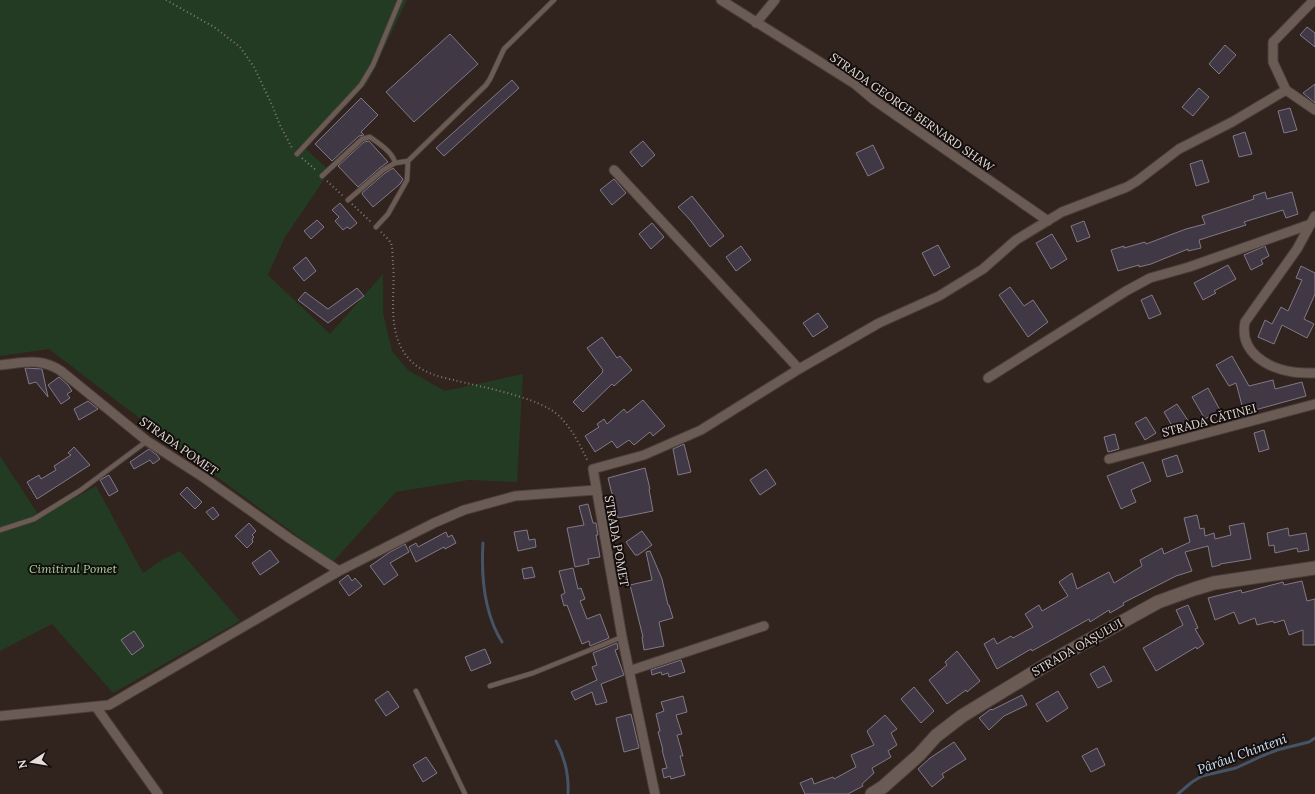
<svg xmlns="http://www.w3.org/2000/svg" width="1315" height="794" viewBox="0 0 1315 794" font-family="Lora,serif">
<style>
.green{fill:#243b23}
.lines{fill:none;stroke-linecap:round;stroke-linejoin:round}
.stream{stroke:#455466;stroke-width:3}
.building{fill:#403844;stroke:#827986}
.lane-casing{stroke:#4a3e3a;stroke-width:6}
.street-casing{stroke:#4a3e3a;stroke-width:11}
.secondary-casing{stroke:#4a3e3a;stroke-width:15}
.path{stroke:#857975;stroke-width:2;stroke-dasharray:1 3;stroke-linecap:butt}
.lane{stroke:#6a5b54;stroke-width:4.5}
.street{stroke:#6a5b54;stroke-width:9}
.secondary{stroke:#6a5b54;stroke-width:13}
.labels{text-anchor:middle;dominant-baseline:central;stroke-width:4;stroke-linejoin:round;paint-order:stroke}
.street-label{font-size:12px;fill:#e7ddda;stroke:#140e0c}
.park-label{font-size:12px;font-style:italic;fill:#a3d7a0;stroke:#140e0c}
.water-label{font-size:13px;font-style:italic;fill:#d1e5fb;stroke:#140e0c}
</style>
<rect width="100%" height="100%" fill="#31231e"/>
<!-- green -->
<path class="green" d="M0,0H407L368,82L305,148L330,171L285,237L268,275L330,334L383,274V313L392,351L408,370L445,391L523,374L517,482L469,480L396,492L333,562L206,469L49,349L0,356Z
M0,456L40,517L96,486L143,573L162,560L180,551L240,621L113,693L52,624L0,651Z"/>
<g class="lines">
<!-- stream -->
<path class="stream" d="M483,543C481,576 484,613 502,642
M556,741C565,758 569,775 568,794
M1178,794L1192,782L1202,776L1236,768L1262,756L1277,750L1309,742L1315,738"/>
</g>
<!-- building -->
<path class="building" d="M1307,27L1315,33V47L1300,35Z
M450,34L478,64L414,122L386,92Z
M1225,45L1236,55L1219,74L1209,64Z
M512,80L519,88L444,156L436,148Z
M1315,84V103L1303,93Z
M1199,88L1209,97L1193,116L1182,107Z
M361,98L378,115L361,132L364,135L359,136L332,161L315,144Z
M1290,108L1297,130L1284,133L1278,111Z
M1245,132L1252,154L1239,157L1233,136Z
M369,141L388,162L381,167L358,187L338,166L364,142Z
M643,141L655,155L642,167L630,152Z
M873,145L884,168L868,176L856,153Z
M1202,160L1209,182L1196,186L1190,164Z
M393,168L403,179L400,184L373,207L362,194L363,192L385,173Z
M614,179L626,193L612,205L600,190Z
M1265,192L1267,199L1292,192L1298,214L1286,218L1283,210L1244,222L1246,225L1199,240L1201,248L1188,251V249L1151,264L1139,267V265L1118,271L1111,250L1124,246V248L1145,242L1146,244L1186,229L1205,224L1202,216L1254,199L1253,196Z
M692,196L724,236L710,247L691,221L678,207Z
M340,203L357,223L350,229L347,227L343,230L335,221L339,217L332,210Z
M317,220L324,227L311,239L304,231Z
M1084,221L1090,237L1077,242L1071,226Z
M652,223L664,237L651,249L639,234Z
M1052,234L1067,259L1051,269L1036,243Z
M938,245L950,267L934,276L922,253Z
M741,246L751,260L736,271L726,257Z
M1265,246L1269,256L1261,260L1263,264L1251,270L1244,255Z
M306,257L316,271L304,281L293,268Z
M1228,265L1236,279L1214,291L1216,293L1203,300L1194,283Z
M1301,266L1315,273V294L1304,319L1314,324L1307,338L1282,325L1274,344L1258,337L1265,320L1272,324L1281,307L1288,311L1302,280L1296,278Z
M1010,287L1024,306L1033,300L1048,322L1028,337L999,295Z
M357,288L364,296L328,323L298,300L305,292L328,309Z
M1152,295L1161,314L1149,319L1141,300Z
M818,313L828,327L813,337L803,323Z
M602,337L617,358L620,356L632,370L614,386L612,384L583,412L573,402L602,373L603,370L587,348Z
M1232,356L1249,386L1273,380L1275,389L1302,382L1306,396L1244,413L1236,383L1229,386L1216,365Z
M25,368L42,369L48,397L36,382L29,384Z
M59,377L68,385L72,391L67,394L70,398L61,404L48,385Z
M1208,388L1220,410L1205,419L1192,397Z
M643,400L665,426L653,436L650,432L634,445L629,440L617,448L612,441L595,452L585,436L599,427L597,424L604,419L607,424L624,409L627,413Z
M88,401L98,409L79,420L74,409Z
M1177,404L1189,422L1175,431L1164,412Z
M1146,417L1156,433L1145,440L1135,423Z
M1264,430L1269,449L1259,452L1254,433Z
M1115,434L1119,449L1108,452L1104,437Z
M684,444L691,472L678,475L673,449Z
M74,447L90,465L37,499L27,482L39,475L41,479L56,470L54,466L71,455L68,453Z
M149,449L157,455L160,459L153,464L150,460L134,469L130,462Z
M1177,455L1183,472L1167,477L1162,460Z
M1143,462L1151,481L1131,490L1136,502L1121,509L1107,476Z
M645,468L650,489H649L653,511L618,518L613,494H612L608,478Z
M766,469L776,484L760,495L750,480Z
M109,475L118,491L109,496L100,480Z
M187,487L202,502L195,509L180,494Z
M588,504L593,523H596L598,535H596L600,557L588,559L589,564L575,567L567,528L584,525L579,506Z
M213,507L219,515L213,520L206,512Z
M1197,515L1200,529L1204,528L1205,536L1214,533L1215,539L1231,535L1229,526L1244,523L1251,559L1220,564V565L1212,567L1208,546L1185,552L1192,571L1176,576L1123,603L1124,605L1110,613L1109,610L1090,622L1089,619L1032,651L1031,649L997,669L984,644L994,638L997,644L1011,636L1013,638L1033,627L1025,614L1039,605L1042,611L1068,596L1059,582L1072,573L1077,589L1109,572L1114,583L1142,566L1140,560L1162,548L1164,554L1190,542L1184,518Z
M249,523L256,531L252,535L254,537L252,539L253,542L247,548L235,536Z
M1288,528L1289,536L1306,533L1309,550L1298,552L1297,548L1275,553L1274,545L1269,546L1267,533Z
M527,530L529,540L535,539L536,547L518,551L514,532Z
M642,531L652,545L638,555H635L626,542Z
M446,532L448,537L452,535L456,543L445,549L444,547L416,562L409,547L416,543L418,547Z
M405,544L409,552L390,563L398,575L384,585L370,566L390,552Z
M270,550L279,562L260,575L252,563Z
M650,551L662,579L668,605H669L673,618L659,622L664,646L644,650L642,637H643L630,585L652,580L646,552Z
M532,567L535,577L524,579L522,569Z
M573,568L578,589L581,588L585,599L580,601L587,619L600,614L609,638L590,646L589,641L582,644L567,605L564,606L561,595L565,593L559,571Z
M348,575L352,581L355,578L362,586L349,596L339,582Z
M1302,581L1307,601L1315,599V645H1303V630L1289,635L1284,620L1274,623L1273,621L1257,625L1255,618L1239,624L1234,612L1215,620L1208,598L1241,590L1242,593L1283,582L1284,585Z
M1188,605L1198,628L1195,629L1204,644L1197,649L1196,647L1156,671L1143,648L1183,625L1176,610Z
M134,631L144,646L132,655L121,640Z
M617,643L618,649L615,650L624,675L601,684L607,702L596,705L592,692L575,700L571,692L597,680L592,667L597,665L593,653Z
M485,649L491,663L471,671L465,657Z
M957,651L980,681L967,692L966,690L947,704L929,680L947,665L945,662Z
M681,660L685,672L669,677L668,673L662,675L661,672L652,675L651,670Z
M1104,666L1112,681L1098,688L1090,674Z
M914,687L934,711L921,723L901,699Z
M388,691L399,707L386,716L375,700Z
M1058,691L1068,708L1047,722L1036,704Z
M1022,695L1027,705L1004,716L989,730L979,718L991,709L992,710Z
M683,696L687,712L676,715L682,734L677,735L683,756H680L685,775L671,779L670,776L664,778L662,769L667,768L662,750H663L658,732L660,731L656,714L664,711L661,702Z
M631,714L639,748L624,752L616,718Z
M885,715L897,729L891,733L897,745L888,751L891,757L872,768L874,773L862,784L863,786L848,794H805L800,783L812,778L814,784L833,777L834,779L856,767L851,755L874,745L867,731Z
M954,742L966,759L942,774L944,777L932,787L918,769L930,758Z
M1097,748L1105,765L1091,772L1082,756Z
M426,757L437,773L423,782L413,765Z"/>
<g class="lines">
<!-- lane casing -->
<g class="lane-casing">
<path id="lane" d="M297,154L361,85L373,65L400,0
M322,176L362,139L370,137C378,143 393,152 395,163
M348,200L383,170L395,163L408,161L486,85L490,79L504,49L554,0
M376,227L388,214L407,180L408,161
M0,530L34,519L81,490L147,441
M490,686L533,673L622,637
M416,691L465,794"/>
</g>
<!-- street casing -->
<g class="street-casing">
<path id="street" d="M721,0L855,84L874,100L1048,221
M1314,0L1273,42V62L1286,90L1315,110
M756,23L775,0
M614,170L799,369
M1315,216L1297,249L1245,322C1239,352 1267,368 1293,372C1300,373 1308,373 1315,373
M0,365C24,363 40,357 61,371L147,441L203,477L289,538L339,571
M988,378L1126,291L1150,278L1189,267L1311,224
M1109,459L1315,404
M629,671L764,626
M96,707L158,794
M0,716L109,705L339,571L434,523L464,510L515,496L596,490
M655,794L622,637L593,469L644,455L701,430L799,369L879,323L939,296L983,269L1016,240L1062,212L1127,187L1137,181L1179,149L1232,122L1286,90"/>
</g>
<!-- secondary casing -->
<g class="secondary-casing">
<path id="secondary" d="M872,794L883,787L919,755L936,736L962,716L1064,654L1158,602L1194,589L1214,583L1315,568"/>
</g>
<!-- path -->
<path class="path" d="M166,0L214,27L240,47L254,67L272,105L280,125L292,148
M302,158L317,171
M327,181L343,196
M352,204L371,222
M381,232C384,235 389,240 391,243C393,248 392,256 393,262C396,295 385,333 410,360C421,372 439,377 454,380C480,387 540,397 559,416C572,428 580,446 588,461"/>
<!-- lane -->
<use href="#lane" class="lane"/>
<!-- street -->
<use href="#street" class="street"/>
<!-- secondary -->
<use href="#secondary" class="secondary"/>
</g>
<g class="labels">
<!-- street labels -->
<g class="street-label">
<text transform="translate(912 112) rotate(35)">STRADA GEORGE BERNARD SHAW</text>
<text transform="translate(1209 420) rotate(-15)">STRADA CĂTINEI</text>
<text transform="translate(179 446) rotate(35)">STRADA POMET</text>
<text transform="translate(617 541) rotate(80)">STRADA POMET</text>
<text transform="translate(1077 647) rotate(-30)">STRADA OAȘULUI</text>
</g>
<!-- park labels -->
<g class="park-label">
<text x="73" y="568">Cimitirul Pomet</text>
</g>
<!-- water labels -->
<g class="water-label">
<text transform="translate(1242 754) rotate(-20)">Pârâul Chinteni</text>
</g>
</g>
<!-- north arrow -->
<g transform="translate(32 762) rotate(258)" stroke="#140e0c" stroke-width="3" paint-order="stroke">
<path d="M0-3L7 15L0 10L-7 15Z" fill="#e7ddda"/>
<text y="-6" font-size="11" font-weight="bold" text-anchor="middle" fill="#e7ddda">N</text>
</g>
</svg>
